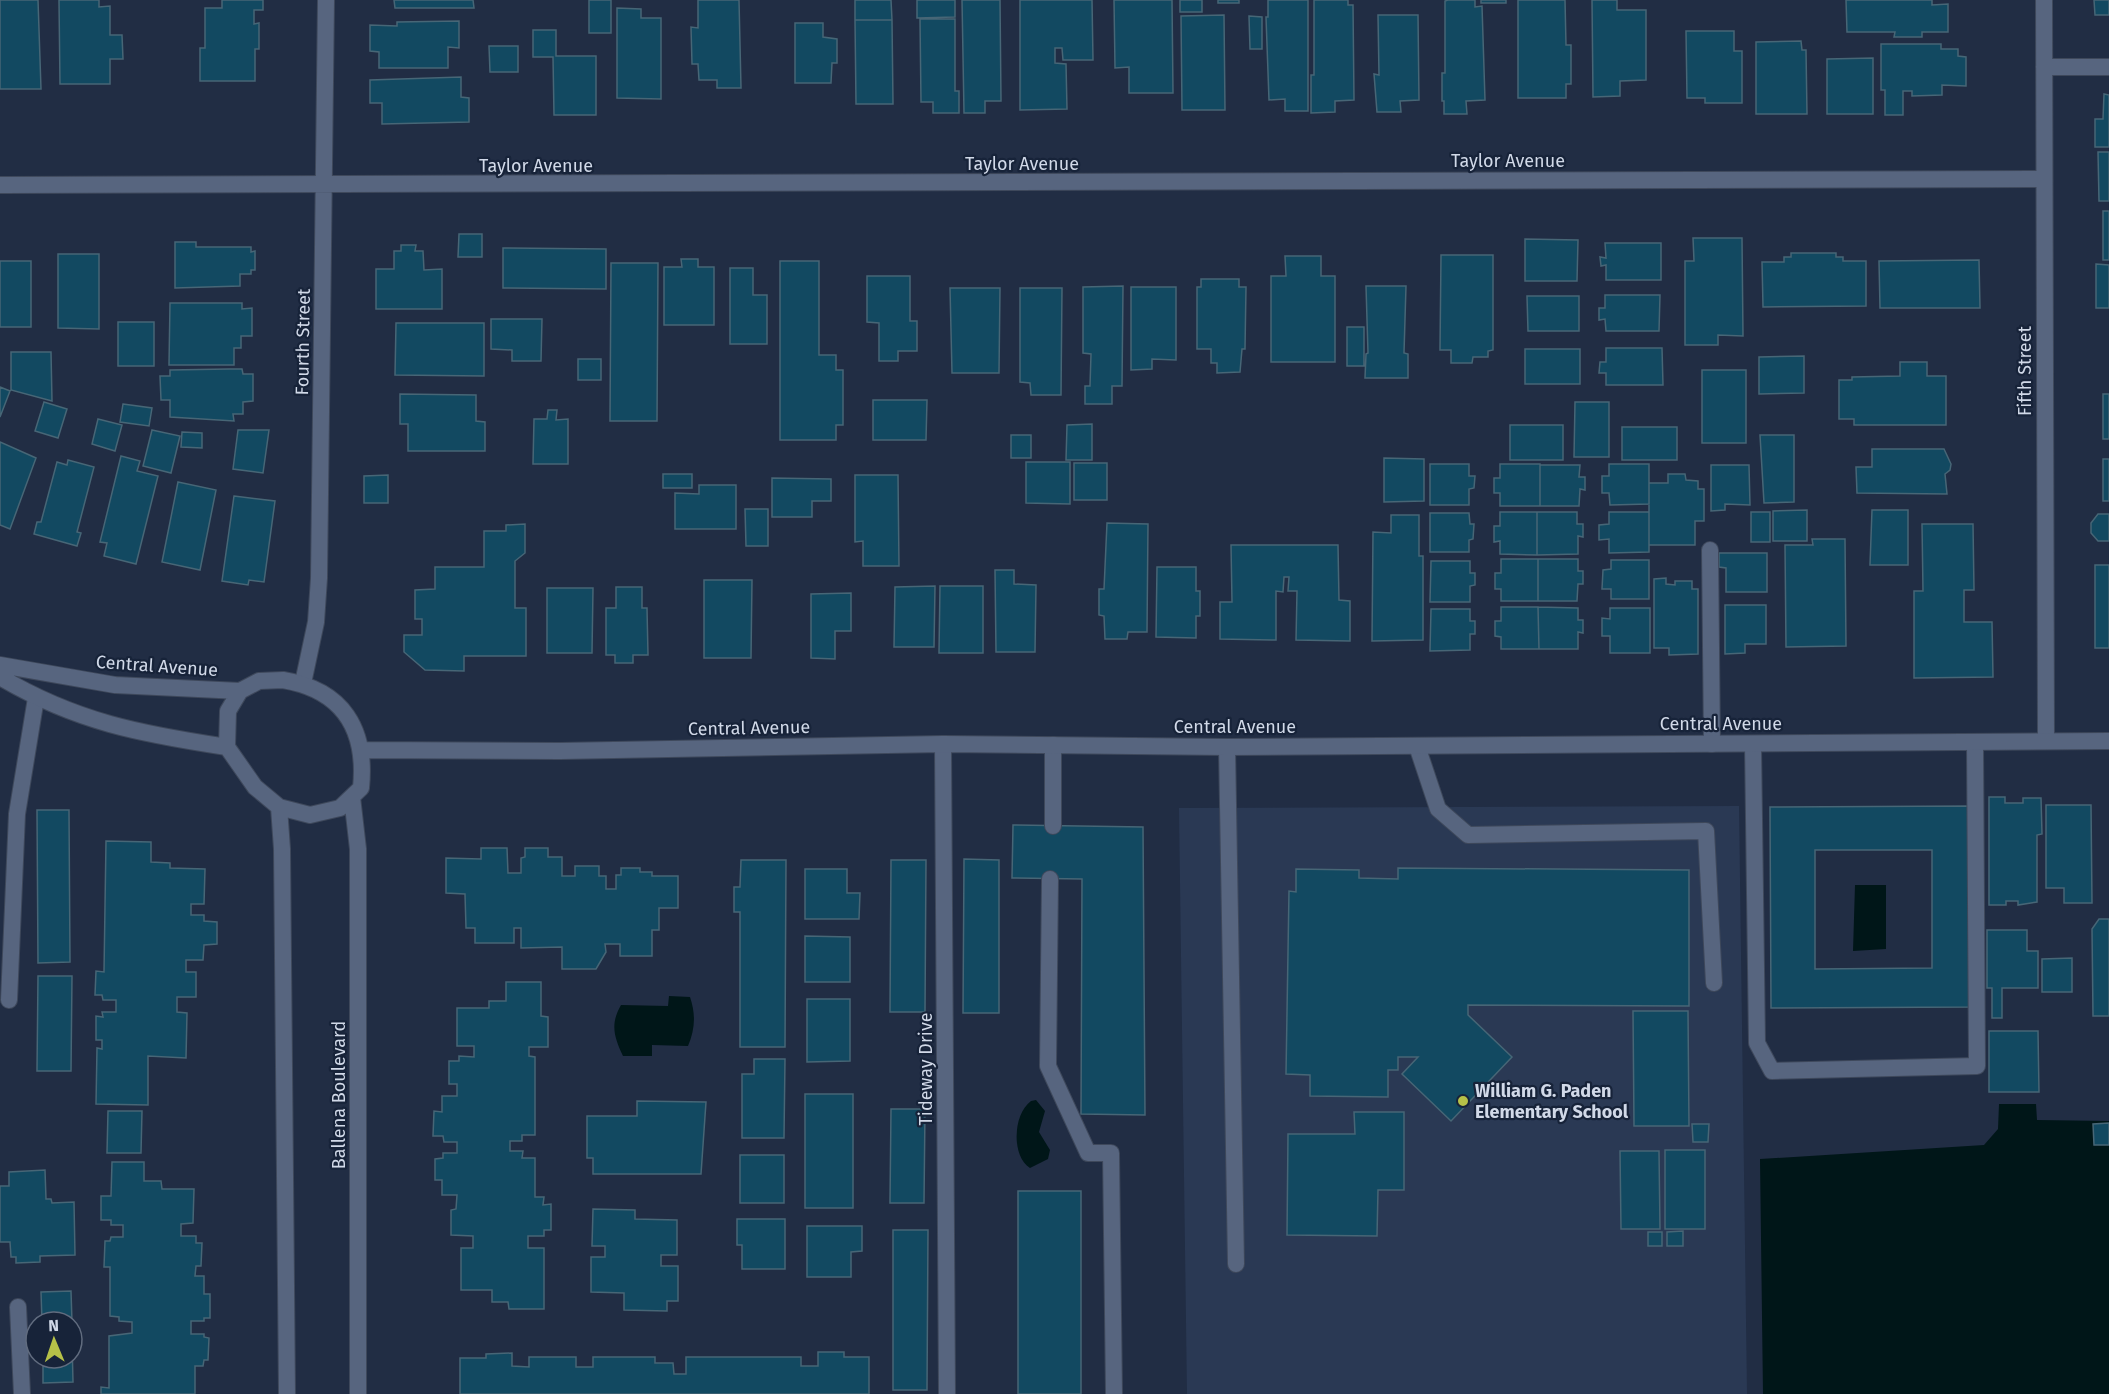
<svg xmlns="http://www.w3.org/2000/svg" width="2109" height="1394" viewBox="0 0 2109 1394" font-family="'Fira Sans',sans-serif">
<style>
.built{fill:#2a3954}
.water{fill:#001618}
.building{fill:#124961;stroke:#476676;stroke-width:1.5;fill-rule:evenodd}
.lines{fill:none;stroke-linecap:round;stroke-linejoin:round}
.service-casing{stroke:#3e485b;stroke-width:18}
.minor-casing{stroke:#3e485b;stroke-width:18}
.tertiary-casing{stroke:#3e485b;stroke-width:18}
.service{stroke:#57657f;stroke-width:16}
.minor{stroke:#57657f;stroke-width:16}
.tertiary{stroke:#57657f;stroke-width:16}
.poi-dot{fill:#b6c148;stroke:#172339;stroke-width:2}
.labels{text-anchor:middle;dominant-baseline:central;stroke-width:4.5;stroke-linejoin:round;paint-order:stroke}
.street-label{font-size:18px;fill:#d1d9e8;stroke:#172339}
.poi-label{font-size:18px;font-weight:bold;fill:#d1d9e8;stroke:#172339;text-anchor:start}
</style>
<rect width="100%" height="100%" fill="#212d44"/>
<!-- built -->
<path class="built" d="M1739,806L1747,1394H1187L1179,808Z"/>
<!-- water -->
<path class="water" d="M1855,885H1886V949L1853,951Z
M669,996L690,997C696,1015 695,1029 688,1046L652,1045V1056H623C614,1037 610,1024 621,1005L668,1006Z
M1036,1100L1045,1111L1039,1132L1050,1150L1048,1159L1030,1168C1011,1156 1013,1114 1031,1101Z
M1999,1104H2036L2037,1120L2109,1121V1394H1763L1760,1159L1984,1145L1998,1129Z"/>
<!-- building -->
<path class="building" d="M0,0H38L41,89H0Z
M59,0H99V7L110,6V35H122L123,59H110V84H60Z
M222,0H263V10H254V24L259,23V49H255V81H200V48H205V8H222Z
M394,0H473L474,8H395Z
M589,0H611V33H589Z
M698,0H739L741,88H717V80H699L698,64H692L691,27L698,28Z
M855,0H891L892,20H855Z
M917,0H955V17L917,18Z
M962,0H1000L1001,101H985V113H964Z
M1020,0H1092L1093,60H1063L1062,48H1055V63L1066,64L1067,109L1020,110Z
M1114,0H1172L1173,93H1129V67L1115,68Z
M1180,0H1202V12H1180Z
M1218,0H1239V3H1218Z
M1268,0H1308V111H1285V99L1269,100L1266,17H1268Z
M1314,0H1348V5H1353L1354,100L1335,101V112L1311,113V75H1314Z
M1448,0H1475V7L1482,6L1485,100L1466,101L1467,114H1444V101H1442V73H1445V1Z
M1481,0H1506V3H1481Z
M1518,0H1565L1566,45H1571V84H1566V98H1518Z
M1592,0H1617V10H1646V80L1620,81V96L1593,97Z
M1846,0H1932V5L1948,4V32H1922V37H1894L1895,32H1847Z
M2094,0H2109V15H2095Z
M617,8L641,9V18H661V99L617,98Z
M1224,15L1225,110H1182L1181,16Z
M1378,15H1418L1419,100L1400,101L1401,112H1377L1374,74L1379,75Z
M1249,16L1262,17V49H1250Z
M920,19H955V91H959V113H933V102H921Z
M855,20H892L893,104H856Z
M459,21V48L448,47V68H379V52L370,51V25L397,26V22Z
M795,23H823V37L837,39V63H832L831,83H795Z
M533,30H556V56H596V115H554L553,57H533Z
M1686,31H1734V51H1742V103H1705V98H1687Z
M1801,41L1802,50H1806L1807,114H1756V42Z
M1881,44H1941V49H1958V56L1966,57V86L1942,85V95L1912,96V91H1903V115H1885V90H1881Z
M489,46H518V72H490Z
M1873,58V114H1827V59Z
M461,77V97L469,98V122L382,124V103H370V80Z
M2104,94L2109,95V147H2095V119H2103Z
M2098,152H2109V201H2099Z
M2103,211H2109V260H2103Z
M459,234H482V257H458Z
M1693,238H1742L1743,336L1718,335V345H1685V261H1694Z
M1525,239L1578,240L1577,281H1525Z
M175,242H196V247H251V252L255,251V270H251V274H240V286L175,288Z
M1605,243H1661V280H1606V265L1601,266L1600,257L1606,258Z
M401,245H416L415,251H423L424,270L442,269V309H376V269H394V251H401Z
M503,248L606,249V289L503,288Z
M1791,253H1836V257H1843V261H1866V306L1763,307L1762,262H1784V257H1791Z
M58,254H99V329L58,328Z
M1441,255H1493V350L1488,351V357H1473L1472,363H1451V350H1440Z
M1285,256H1321V276H1335V362H1271V276H1286Z
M681,259H698V267H714V325H664V267H682Z
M1979,260L1980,308H1880L1879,261Z
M0,261H31V327H0Z
M780,261H819V355H836V370H843V425H836V440H780Z
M611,263H658L657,421H610Z
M2096,264L2109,265V308H2096Z
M730,268H753V295H767V344H730Z
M867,276H910V321H917V351H898V361H879V323L867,322Z
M1201,279H1239V287H1246L1245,349H1242L1240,372L1217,373V363H1211V349H1197V287H1201Z
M1123,286L1122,386H1112V404H1085V386H1090L1091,354L1083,353V287Z
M1366,286H1406L1404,353L1408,354V378H1365L1366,354L1368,353Z
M1131,287H1176V360L1152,359V369L1131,370Z
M950,288H1000L999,373H952Z
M1020,288H1062L1061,395H1031L1030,383L1020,382Z
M1605,295H1660L1659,331H1606L1605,319L1599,320V308H1605Z
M1527,296H1579V331H1528Z
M170,303H242V309L252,308V336H241V348H234V365H169Z
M491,319H542L541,361H512V350L491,349Z
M118,322H154V366H118Z
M396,323H484V376L395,375Z
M1347,327H1364V366H1347Z
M1606,348H1662L1663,385H1606V373H1599L1600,362H1606Z
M1525,349H1580V384H1525Z
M11,352H51L52,401L11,390Z
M1804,356V393L1759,394V357Z
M578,359H601V380H578Z
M1900,362H1927V376H1946V425H1854V419H1839V380H1852V377L1900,376Z
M229,369H242L243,374H253V401L243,402V414H233L234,421L170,417V400H161L160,376H170V370Z
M1702,370H1746V443H1702Z
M0,387L10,391L0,417Z
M400,394L476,395V421L485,422V451H408V424H400Z
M2103,394H2109V439H2103Z
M873,400H927L926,440H873Z
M44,402L67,409L58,438L35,431Z
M1575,402H1609V457H1574Z
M123,404L152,408L149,426L120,422Z
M548,410H557L556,420L568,419V464H533L534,419H547Z
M98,419L122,425L115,451L92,444Z
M1092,424V460H1066L1067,425Z
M1510,425H1563V460H1510Z
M1622,427H1677V460H1622Z
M152,430L180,436L171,473L143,466Z
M238,430H269L263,473L233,469Z
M182,432L202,433V448L181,447Z
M1011,435H1031V458H1011Z
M1760,435H1794V502L1764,503Z
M0,442L36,458L10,529L0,525Z
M1872,449H1944L1951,464L1950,470L1945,474L1947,494L1857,493L1856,467H1872Z
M121,456L140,461L137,471L158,476L136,564L104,556L107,543L100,542Z
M1384,458L1424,459V501L1384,502Z
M2103,459H2109V501H2103Z
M68,460L94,467L77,532L81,533L77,546L34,534L37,522H41L57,462L67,465Z
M1026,462H1070V504L1026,503Z
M1074,463H1107V500H1074Z
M1430,464H1469V476H1475L1474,488L1469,489V505H1430Z
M1500,464H1540V506H1500V493H1494V478H1500Z
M1609,464H1649V504L1610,505L1609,493H1602V476H1609Z
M1540,465H1580L1579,477H1585V490L1580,489L1579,506H1540Z
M1711,465H1749L1750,505L1725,504V510L1711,511Z
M663,474H692V488H663Z
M1668,474H1685L1686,480L1698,481V489H1704V521H1695V545H1649V483H1668Z
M388,475V503H364V476Z
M855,475H898L899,566H863V541L855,542Z
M772,478L831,479V501H812V517H772Z
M178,482L216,490L200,570L162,562Z
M699,485H736V529H675V493L699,494Z
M234,496L275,501L264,582L249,580L248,585L222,581Z
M745,509H768V546H746Z
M1807,510V541H1773V511Z
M1872,510H1908V565H1870Z
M1500,512H1537V555L1500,554V541L1494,542V526H1500Z
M1537,512H1577V524H1583V537L1578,536V554L1537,555Z
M1609,512H1649V552L1609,553V539L1599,540V525L1609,524Z
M1751,512H1770V542H1751Z
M1430,513H1469L1470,524H1474L1473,539L1469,540V552H1430Z
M2098,514H2109V541H2098L2091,533V523Z
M1391,515H1419V556H1423V640L1372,641L1373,532L1391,533Z
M1107,523L1148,524L1147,632H1128L1127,639H1105L1104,616L1099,615V589H1104Z
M525,524V553L515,561V608H526V656H464V671L425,670L404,652V635H422V619H415V590L435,589V567H484V531H506V525Z
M1922,524H1973L1974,590H1964V622H1992L1993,677L1914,678V591H1923Z
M1812,539H1845L1846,646L1786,647L1785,545H1813Z
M1231,545H1338L1339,600L1350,601V641L1296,640L1297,591H1288L1289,577H1284L1283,592L1276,591V640L1220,639V602H1232Z
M1719,553H1767V592H1726V568L1719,567Z
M1501,559H1538V601H1501V589H1495V573H1501Z
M1538,559H1578V571H1583V584H1578L1577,601H1538Z
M1611,560H1649V599H1611V589H1602L1603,570L1611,569Z
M1431,561H1470V573H1475V585L1470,586V602H1430Z
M2095,565H2109V648H2095Z
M1157,567H1196V591H1200V616H1196V638L1156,637Z
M995,570H1014V584L1036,585L1035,652H996Z
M1666,578V584L1675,585V581H1692V589H1698V654L1669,655V648H1654V579Z
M704,580H752L751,658H704Z
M935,586L934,647H894L895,587Z
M940,586H983V653H939Z
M616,587H642V608H647L648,655H633V663H615V655H606V608H616Z
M547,588H593L592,653H547Z
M851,593V631H835V659L811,658V594Z
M1725,605H1766V644H1745V653L1725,654Z
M1501,607H1538L1539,649H1501V637L1495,636V621H1501Z
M1538,607L1578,608V620H1583V633L1578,632V649H1539Z
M1610,608H1650V653H1610V636H1602V618L1610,619Z
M1431,609H1470V621H1475V634H1470V650L1430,651Z
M1989,797H2005V803H2023V798H2041L2042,834L2037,835V902L2018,905V901H2006V905H1989Z
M2046,805H2091L2092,903H2064V888H2046Z
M1970,806L1971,1007L1771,1008L1770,807ZM1815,850H1932V968L1815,969Z
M37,810H69L70,962L38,963Z
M1013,825L1143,827L1145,1115L1081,1114L1082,879L1012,878Z
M106,841L151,842V862L170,863V868L205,869L204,904H191V915H204V921L217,922V944L204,945L203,960H186V972H196V997H177V1012L187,1013L186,1058L148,1056V1105L96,1104L97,1048L102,1049V1040H96V1016L103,1017L102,1012H116V1000H103L102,995H95L96,971L104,972Z
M481,848H507L508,873H521V858L525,857V848H548V857H562V876H575V866H599V876H606V889H616V875H621V868H640V872H652V876H678V908H659V930H652V956H620V944H605L606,952L596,969H562V947L521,948V928H514V943H475V928H466L465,894L446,893V858L481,859Z
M964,859L999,860V1013H963Z
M741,860H786L785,1047H740V912H734V887H740Z
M891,860H926L925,1012H890Z
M1398,868L1689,870V1006L1468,1005V1015L1512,1057L1451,1121L1402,1074L1418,1057H1398V1070H1388V1097L1310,1096V1075L1286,1074L1289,891L1296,892V869L1359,870V878L1398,879Z
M805,869H847V893H860L859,919H805Z
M2099,919H2109V1016H2093L2092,929Z
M1987,930H2027V951H2038V988H2002V1018H1992V988H1987Z
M805,936L850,937V982H805Z
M2072,958V992H2042V959Z
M38,976H72L71,1071H37Z
M506,982H541V1016L548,1017V1047H529V1056L535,1057V1135H522V1141H510V1151H523L522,1158H535V1197H544L543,1205L551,1204V1230H544V1236H528V1248H544V1309H509L508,1302H492V1290H461V1248H473V1236L451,1235V1210L456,1209L457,1195H442V1180H435V1159L443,1158V1153H457V1142H444L443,1136H433L434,1111L442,1112V1096H457V1084H449V1061H459V1056L474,1057V1046H457V1008H489V1001H506Z
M807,999H850V1061L807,1062Z
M1633,1011H1688L1689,1126H1634Z
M1989,1031H2038L2039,1092H1989Z
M754,1059H785L784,1138H742V1074H754Z
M805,1094H853V1208H805Z
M637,1101L706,1102L701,1174H593V1158H587V1116H637Z
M891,1109H925L924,1203H890Z
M108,1111H142L141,1153H107Z
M1354,1112H1404V1190H1378L1377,1236L1287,1235L1288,1134H1355Z
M2109,1123V1145H2094L2093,1124Z
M1692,1124H1709L1708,1142H1693Z
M1665,1150H1705V1229H1665Z
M1620,1151H1659L1660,1229H1621Z
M740,1155H784V1203H740Z
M112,1162H144V1181H161L162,1189H194L193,1223L181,1224V1236H196V1243H202L201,1266H196L195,1276H204V1294H210V1318H204V1321H191V1334H204V1337L209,1338L208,1360H204L203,1366H195V1394H101V1387L109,1388V1336L132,1333V1322L119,1321V1317L110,1316V1267H104L105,1241H110L111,1237H123V1225H111V1220H101V1196H111Z
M45,1170L46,1199H51L52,1203L74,1202L75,1255L40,1256V1262L16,1263V1257H11L10,1242H0V1186H9V1172Z
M1018,1191H1081V1394H1018Z
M593,1209L635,1210V1219L677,1220V1255H661V1266H678V1301H667V1311L624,1310V1293L591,1292V1257H605V1246H592Z
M737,1219H785V1269H742V1245H737Z
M807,1226H862V1251L851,1252V1277H807Z
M893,1230H928L927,1390H893Z
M1683,1231V1246H1667V1232Z
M1648,1232H1662V1246H1648Z
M71,1291L72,1322H42L41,1292Z
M72,1340L73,1382L43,1383V1358H72Z
M818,1352H844V1357H869V1394H460V1358H486V1354L512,1353V1366L529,1367V1357H576V1367H593V1357H655V1363H673L674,1374H686V1357H801V1366H818Z"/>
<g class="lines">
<!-- service casing -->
<g class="service-casing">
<path id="service" d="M1710,550L1712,744
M1753,744L1757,1043L1772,1071L1977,1066L1975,742
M1417,746L1438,809L1468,835L1706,831L1714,983
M1227,747L1236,1264
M1053,826V745
M1050,879L1048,1066L1088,1153H1111L1114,1394
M9,1000L17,814L36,698
M18,1307L22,1394"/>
</g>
<!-- minor casing -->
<g class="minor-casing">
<path id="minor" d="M2044,0L2046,741
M2044,67H2109
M0,185L2044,179
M303,683L316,622L319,578L326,0
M943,744L947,1394"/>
</g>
<!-- tertiary casing -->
<g class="tertiary-casing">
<path id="tertiary" d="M0,665L115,685L240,691
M0,677C76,722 141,734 227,747
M283,680C343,690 367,729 361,788L340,808L310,815L279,807L255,787L227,747L228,711L240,691L259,681Z
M361,750L560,751L943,744L1227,747L2109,741
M352,797L358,849V1394
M279,807L282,849L287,1394"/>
</g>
<!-- service -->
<use href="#service" class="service"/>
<!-- minor -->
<use href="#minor" class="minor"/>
<!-- tertiary -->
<use href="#tertiary" class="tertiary"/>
</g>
<!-- markers -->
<circle class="poi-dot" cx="1463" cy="1101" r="6"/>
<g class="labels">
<!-- street labels -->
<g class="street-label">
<text x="1508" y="161">Taylor Avenue</text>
<text x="1022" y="164">Taylor Avenue</text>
<text x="536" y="166">Taylor Avenue</text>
<text transform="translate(303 342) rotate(-89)">Fourth Street</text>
<text transform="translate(2025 371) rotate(-90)">Fifth Street</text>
<text transform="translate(157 666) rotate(4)">Central Avenue</text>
<text x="1721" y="724">Central Avenue</text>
<text x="1235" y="727">Central Avenue</text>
<text transform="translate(749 728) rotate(-1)">Central Avenue</text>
<text transform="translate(926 1069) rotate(-90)">Tideway Drive</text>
<text transform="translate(339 1095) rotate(-90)">Ballena Boulevard</text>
</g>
<!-- poi labels -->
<g class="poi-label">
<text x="1475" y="1091">William G. Paden<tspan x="1475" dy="21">Elementary School</tspan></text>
</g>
</g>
<!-- north arrow -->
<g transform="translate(54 1340) rotate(358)"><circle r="28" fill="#172339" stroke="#616c7f" stroke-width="1.5"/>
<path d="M0-4.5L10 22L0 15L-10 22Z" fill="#b6c148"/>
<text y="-9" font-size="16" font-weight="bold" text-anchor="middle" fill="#d1d9e8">N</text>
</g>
</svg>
